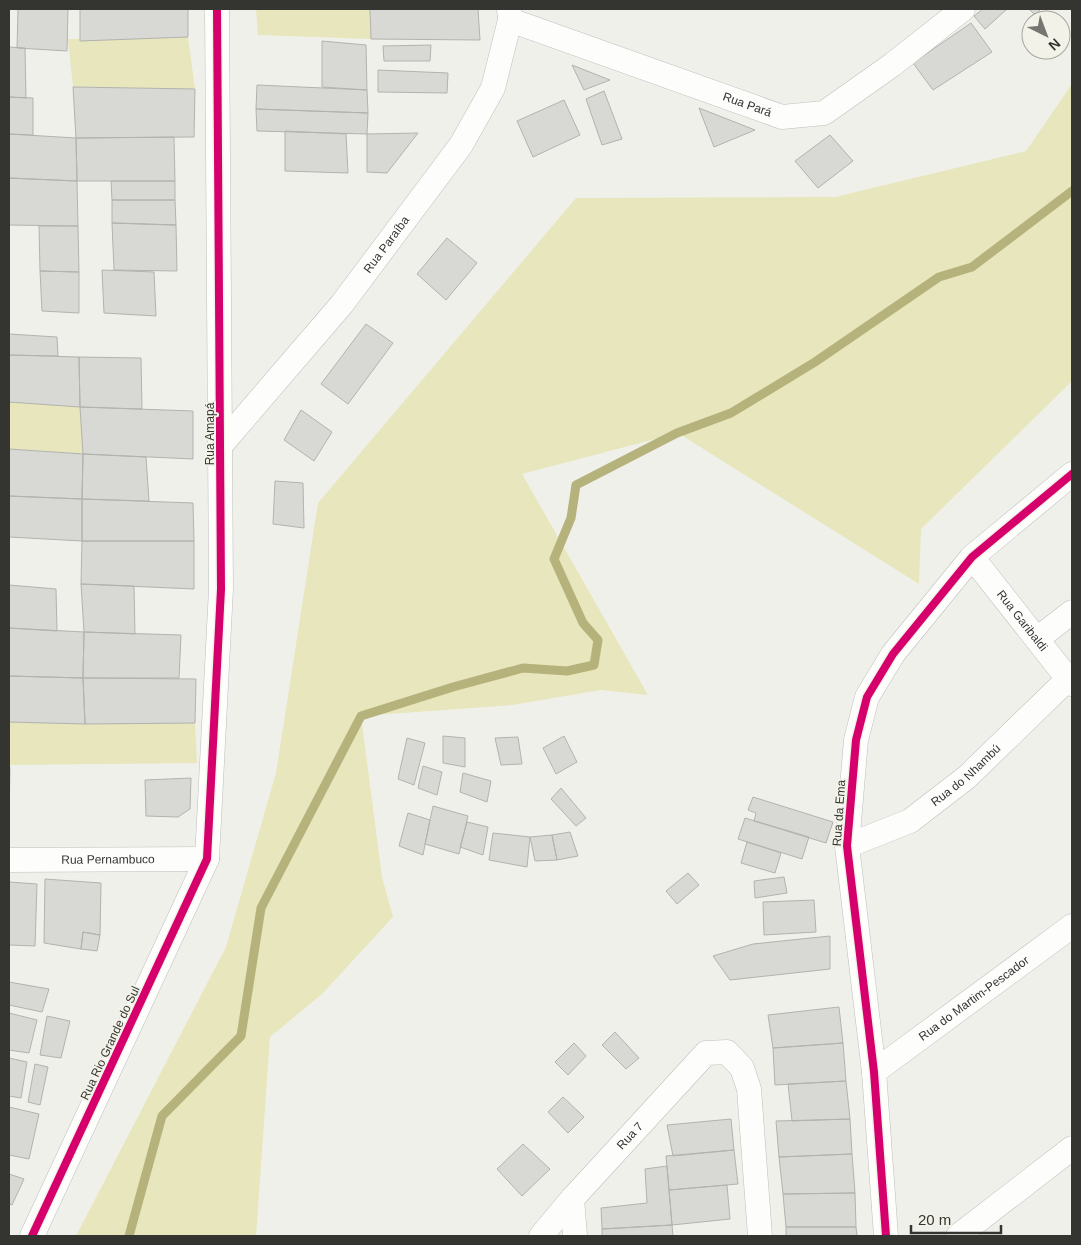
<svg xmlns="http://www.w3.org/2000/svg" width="1081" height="1245" viewBox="0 0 1081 1245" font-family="Arial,sans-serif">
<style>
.green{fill:#e8e6bc}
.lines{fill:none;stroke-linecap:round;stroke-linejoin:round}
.stream{stroke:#b6b27c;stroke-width:9}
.building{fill:#d8d8d4;stroke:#b2b2af}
.minor-casing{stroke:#bebebb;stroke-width:25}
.minor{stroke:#fdfdfc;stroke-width:24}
.cycleway-casing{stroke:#f2f2e9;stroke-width:11}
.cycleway{stroke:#d6006c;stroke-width:8}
.labels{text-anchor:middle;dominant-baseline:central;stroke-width:4;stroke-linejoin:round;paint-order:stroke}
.street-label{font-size:12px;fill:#343430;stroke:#f2f2e9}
</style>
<rect width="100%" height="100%" fill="#f0f0eb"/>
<!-- green -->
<path class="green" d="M256,9H370L371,39L258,35Z
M188,37L195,89L73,87L68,39Z
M1072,84V381L921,529L919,584L678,433L522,474L648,695L601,690L512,705L361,716L382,877L393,917L322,994L270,1037L256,1236H76L226,947L276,773L318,503L576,198L835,197L1026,151Z
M9,402L80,407L83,454L9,449Z
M9,722L195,723L197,763L9,765Z"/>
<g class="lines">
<!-- stream -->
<path class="stream" d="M129,1236L162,1116L241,1036L261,908L361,716L453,687L523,668L567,671L594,665L598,640L583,623L554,559L571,518L576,485L677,433L731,413L815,362L939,277L972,267L1072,191"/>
</g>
<!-- building -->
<path class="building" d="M18,9H68L67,51L17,48Z
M80,9H188V37L80,41Z
M370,9H478L480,40L371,39Z
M983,9H1007L985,29L974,16Z
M1029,9H1041L1035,15Z
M971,23L992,52L933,90L913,63Z
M322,41L366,45L367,90L322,87Z
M431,45L430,61H384L383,46Z
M9,47L25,48L26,98L9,97Z
M572,65L610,80L584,90Z
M378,70L448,73L447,93L378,92Z
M257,85L367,90L368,113L256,109Z
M73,87L195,89L194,137L76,138Z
M604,91L622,139L602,145L586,99Z
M9,97L33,98V135L9,134Z
M564,100L580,135L533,157L517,121Z
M699,108L755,130L714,147Z
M256,109L368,113L367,134L257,131Z
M285,131L346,134L348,173L285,171Z
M418,133L387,173L367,172V134Z
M9,134L76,138L77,181L9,178Z
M830,135L853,161L818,188L795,161Z
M174,137L175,181H77L76,138Z
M9,178L77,181L78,226L9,225Z
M111,181H175V200H112Z
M112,200H175L176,225L112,223Z
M112,223L176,225L177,271L114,270Z
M39,226H78L79,272L40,271Z
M447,238L477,263L446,300L417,274Z
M102,270L154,272L156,316L104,313Z
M40,271L79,272V313L42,311Z
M366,324L393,343L348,404L321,384Z
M9,334L57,337L58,356L9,355Z
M9,355L79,357L80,407L9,402Z
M79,357L141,358L142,409L80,407Z
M80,407L193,411V459L83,454Z
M301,410L332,432L314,461L284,440Z
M9,449L83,454L82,499L9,496Z
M83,454L146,457L149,501L82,499Z
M275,481L303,483L304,528L273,524Z
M9,496L82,499V541L9,537Z
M82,499L193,503L194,541H82Z
M82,541H194V589L81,584Z
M81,584L134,586L135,634L84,632Z
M9,585L56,589L57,631L9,628Z
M9,628L84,632L83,678L9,676Z
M84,632L181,635L179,678H83Z
M9,676L83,678L85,724L9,722Z
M83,678L196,679L195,723L85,724Z
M443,736L465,738V767L443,763Z
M564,736L577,762L556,774L543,748Z
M518,737L522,764L501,765L495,738Z
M407,738L425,743L414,785L398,779Z
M423,766L442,772L437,795L418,788Z
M9,767H10L9,820Z
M463,773L491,781L487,802L460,792Z
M191,778L190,809L178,817L146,816L145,780Z
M561,788L586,818L576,826L551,799Z
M753,797L833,822L826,843L754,821L756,813L748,810Z
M433,806L468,816L459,854L425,844Z
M408,813L430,820L423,855L399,846Z
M745,818L809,837L802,859L738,839Z
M467,822L488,827L483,855L460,847Z
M570,832L578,856L557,860L552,835Z
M493,833L530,837L527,867L489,860Z
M552,835L557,860L535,861L530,837Z
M747,842L781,853L775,873L741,863Z
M688,873L699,885L677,904L666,891Z
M784,877L787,893L755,898L754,881Z
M45,879L101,883L100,935L83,932L81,949L44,943Z
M9,882L37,884L35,946L9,945Z
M814,900L816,932L764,935L763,902Z
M83,932L100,935L97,951L81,949Z
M830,936V969L730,980L713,956L753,944Z
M9,982L49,989L42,1012L9,1005Z
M839,1007L843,1043L773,1048L768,1015Z
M9,1013L37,1020L29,1053L9,1050Z
M47,1016L70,1021L61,1058L40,1055Z
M615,1032L639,1058L626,1069L602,1045Z
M574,1043L586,1056L568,1075L555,1062Z
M843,1043L846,1081L775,1085L773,1048Z
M9,1058L27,1062L21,1098L9,1096Z
M35,1064L48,1067L40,1105L28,1102Z
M846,1081L850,1119L792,1121L788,1084Z
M563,1097L584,1117L568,1133L548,1112Z
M9,1107L39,1114L29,1159L9,1155Z
M731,1119L734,1150L673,1156L667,1125Z
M850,1119L852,1154L779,1157L776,1121Z
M523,1144L550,1169L522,1196L497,1169Z
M734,1150L738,1184L669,1190L666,1156Z
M852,1154L855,1193L783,1194L779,1157Z
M667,1166L672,1225L602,1229L601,1208L647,1203L645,1169Z
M9,1174L24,1179L12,1205L9,1204Z
M727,1185L730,1219L672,1225L669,1190Z
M855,1193L856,1227H786L783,1194Z
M672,1225L673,1236H602V1229Z
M786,1227H856L857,1236H786Z"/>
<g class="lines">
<!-- minor casing -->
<g class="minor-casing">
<g id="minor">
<path id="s1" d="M510,20L782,117L824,113L892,65L963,9"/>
<path id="s2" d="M221,445L342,304L461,145L493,88L510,20L509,9"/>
<path id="s3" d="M972,557L1072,684"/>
<path d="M1037,639L1072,612"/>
<path id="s4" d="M847,846L910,821L967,777L1068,679"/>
<path id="s5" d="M9,860L207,859"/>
<path id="s6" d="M874,1072L1072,926"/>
<path d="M572,1199L575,1236"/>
<path d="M32,1236L207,859L221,589L217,9"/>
<path id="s7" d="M541,1236L572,1199L706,1053L727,1052L742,1068L749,1089L760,1236"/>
<path d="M886,1236L874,1072L847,846L856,740L867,697L893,654L972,557L1072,474"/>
<path d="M958,1236L1072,1148"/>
</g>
</g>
<!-- minor -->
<use href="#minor" class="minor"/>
<!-- cycleway casing -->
<g class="cycleway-casing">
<path id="cycleway" d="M32,1236L207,859L221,589L217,9
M886,1236L874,1072L847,846L856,740L867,697L893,654L972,557L1072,474"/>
</g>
<!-- cycleway -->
<use href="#cycleway" class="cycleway"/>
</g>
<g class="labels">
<!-- street labels -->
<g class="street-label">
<text stroke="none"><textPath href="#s1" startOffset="252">Rua Pará</textPath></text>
<text stroke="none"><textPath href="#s2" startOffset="260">Rua Paraíba</textPath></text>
<text transform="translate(210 434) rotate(-90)">Rua Amapá</text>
<text stroke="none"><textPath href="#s3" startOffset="81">Rua Garibaldi</textPath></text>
<text stroke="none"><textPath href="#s4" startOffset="140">Rua do Nhambú</textPath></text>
<text transform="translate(839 813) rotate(-86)">Rua da Ema</text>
<text stroke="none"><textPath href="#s5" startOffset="99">Rua Pernambuco</textPath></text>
<text stroke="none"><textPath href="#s6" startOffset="124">Rua do Martim-Pescador</textPath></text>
<text transform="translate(110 1043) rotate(-65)">Rua Rio Grande do Sul</text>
<text stroke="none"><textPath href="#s7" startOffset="134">Rua 7</textPath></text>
</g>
</g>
<!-- border -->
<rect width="1081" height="1245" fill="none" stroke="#343430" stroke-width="20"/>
<!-- north arrow -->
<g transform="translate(1046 35) rotate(138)"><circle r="24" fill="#f2f2e9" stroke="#a6a69f"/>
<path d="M0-4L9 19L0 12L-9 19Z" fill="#767671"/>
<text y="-8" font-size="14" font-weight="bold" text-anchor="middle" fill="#343430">N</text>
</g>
<!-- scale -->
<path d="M911 1225v8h90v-8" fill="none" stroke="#343430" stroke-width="2.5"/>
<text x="918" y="1225" font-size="15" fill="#343430" stroke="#f2f2e9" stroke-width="4" paint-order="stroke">20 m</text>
</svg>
